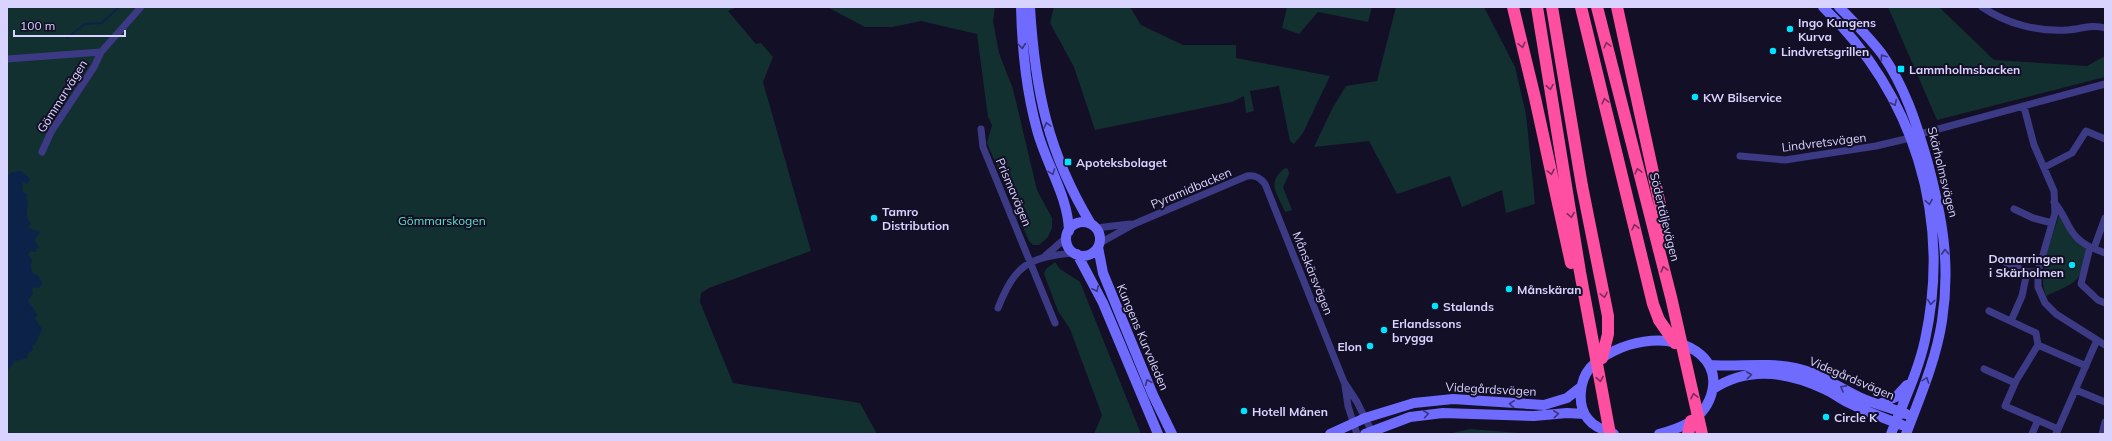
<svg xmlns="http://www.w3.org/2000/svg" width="2112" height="441" viewBox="0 0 2112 441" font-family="Mulish,sans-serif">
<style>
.green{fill:#12302f}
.water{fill:#0c2248}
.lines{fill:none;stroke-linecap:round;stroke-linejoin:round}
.stream{stroke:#0c2248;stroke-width:2}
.street{stroke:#3d3a85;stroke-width:7}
.secondary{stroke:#6f6bff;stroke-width:10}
.highway{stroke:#ff4fa3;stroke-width:12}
.oneway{stroke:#7d2c5e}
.oneway2{stroke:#38347d}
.poi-dot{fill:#00e5ff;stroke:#130f26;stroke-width:1.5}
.labels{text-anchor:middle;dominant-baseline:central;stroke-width:4;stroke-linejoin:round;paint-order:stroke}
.poi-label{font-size:12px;font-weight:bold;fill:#d9d4ff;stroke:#130f26;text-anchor:start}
.street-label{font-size:12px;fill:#d9d4ff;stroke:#130f26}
.park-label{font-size:12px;fill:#5fe0c0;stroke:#130f26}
</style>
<rect width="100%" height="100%" fill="#130f26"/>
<!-- green -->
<path class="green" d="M7,7H737L728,11L756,44L761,43L773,57L763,82L811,251L709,288L701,293L700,302L733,383L860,403L877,434H7Z
M827,7H995L993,21L999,53L1013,89L1037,190L1052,218V228L1048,237L1039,245H1033L1029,241L987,143L992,125L988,117L977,34L921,21L892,27H865Z
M1054,7H1130L1141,25L1183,45H1236V58L1330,76L1303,133L1294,144L1290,141L1279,86L1250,91L1254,111L1246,113L1244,96L1232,102L1095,130L1074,67L1050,23Z
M1287,7H1372L1368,22L1318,12L1299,34L1282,28Z
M1396,7H1484L1515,67L1526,114L1535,204L1506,213L1502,190L1462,207L1450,176L1397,194L1369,141L1314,147L1332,109L1346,86L1377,81Z
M1888,7H1939L1994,60L2087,66L2105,56V77L1937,120Z
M1285,168L1288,169L1289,174L1283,187L1292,210L1285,212C1277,193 1266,183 1285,168Z
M2060,212L2071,237L2087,249C2081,284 2076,282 2046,296C2036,272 2053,236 2060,212Z
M1055,262L1060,269L1080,282L1141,434H1094L1102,415L1070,329L1058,311L1044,274L1046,269Z
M1470,429L1531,434H1448Z"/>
<!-- water -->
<path class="water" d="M17,171H22L30,179L27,184L23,182L22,191L28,195L26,197C31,205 22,216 31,223L28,228L37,231L39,230L40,233L34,240L39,247L35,250L37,252L30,251L28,255L32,259L31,267L33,273L37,275L43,283L39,288L35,287L32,289L33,293L28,301L38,315L35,318L42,329L35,345H32L33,350L27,354L28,358L15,361L7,371V177L10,173Z"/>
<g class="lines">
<!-- stream -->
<path class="stream" d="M67,38L85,24L102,23L119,7"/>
<!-- street -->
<path class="street" d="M1982,7C2007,24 2038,32 2068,30C2081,29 2092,24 2105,28
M7,59L101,52
M2024,107L2034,145L2054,191L2055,213L2038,272V287L2045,303L2056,314L2105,345
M981,129L983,147L1055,323
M1920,134L2105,84
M42,152L51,132L94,67L101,52L141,7
M1740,156L1785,160L1876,146L1910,138
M2045,167L2072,153L2086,131L2105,139
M2054,202C2070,221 2066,234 2090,247L2081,284L2098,300L2105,303
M2014,209L2033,218L2052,223
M1096,228L1130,224
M1100,243L1134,224L1247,176C1255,175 1260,177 1265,184L1344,382L1357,402L1373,434
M2090,247L2105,253
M2094,248L2105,218
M1045,256L1067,237
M2005,262L2027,272H2038
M998,308C1015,265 1028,257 1074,253
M1989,311L2036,333L2038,345L2016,381L2005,406L2058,429
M2011,321L2022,296L2027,272
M2038,345L2086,366
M1984,369L2015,383
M1345,386L1348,406L1357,434
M2076,390L2105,402
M2032,434L2038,420
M2056,434L2097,340
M2102,434L2105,422"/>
<!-- secondary -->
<path class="secondary" d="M1021,7C1022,49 1026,90 1037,130C1046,164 1068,196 1069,231
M1030,7C1035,90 1048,153 1091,224
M1823,7C1914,95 1952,216 1925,340C1918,372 1903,403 1891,434
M1839,7C1854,22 1869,37 1882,54C1905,87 1916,122 1927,160C1942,216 1951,263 1942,321C1936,360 1920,397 1906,434
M1066 239a17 17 0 1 1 34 0a17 17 0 1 1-34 0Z
M1098,247L1103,273L1153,395L1172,434
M1077,254L1103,303L1158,434
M1710,365C1739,367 1766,362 1795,368C1819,373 1838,387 1859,397C1874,404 1891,408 1906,414
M1713,389C1748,366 1788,372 1824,389C1831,392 1838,397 1845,401C1863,410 1883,418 1902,425
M1879,404L1896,397L1907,385
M1330,434L1365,418L1414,403L1453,399L1544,405L1567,398L1581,387
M1365,434L1410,417L1443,413L1534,416L1567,413L1584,414
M1614,434C1605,431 1594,427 1588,419C1577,406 1579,381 1590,368C1615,341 1672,329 1701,355C1723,375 1713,407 1690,422C1680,428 1670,431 1659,434"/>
<!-- highway -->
<path class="highway" d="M1513,7L1535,98L1571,263
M1537,7L1580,272L1610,434
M1552,7L1582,186L1608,316V334L1602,358
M1581,7L1653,304L1659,320L1675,343
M1597,7L1671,297L1702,434
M1617,7L1662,214L1659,242
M1688,434L1691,421"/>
</g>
<!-- one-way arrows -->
<defs><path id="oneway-chevron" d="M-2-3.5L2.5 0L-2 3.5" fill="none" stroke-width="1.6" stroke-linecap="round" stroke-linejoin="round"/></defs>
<g class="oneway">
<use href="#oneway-chevron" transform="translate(1522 45) rotate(76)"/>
<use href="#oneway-chevron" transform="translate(1607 45) rotate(-104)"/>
<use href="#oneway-chevron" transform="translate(1550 87) rotate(81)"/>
<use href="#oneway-chevron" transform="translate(1605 101) rotate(-104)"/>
<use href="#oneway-chevron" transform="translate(1638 171) rotate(-104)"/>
<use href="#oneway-chevron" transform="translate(1551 172) rotate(78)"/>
<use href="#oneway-chevron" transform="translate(1571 215) rotate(81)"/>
<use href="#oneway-chevron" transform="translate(1635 227) rotate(-103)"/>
<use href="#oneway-chevron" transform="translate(1664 269) rotate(-105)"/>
<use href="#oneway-chevron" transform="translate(1604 295) rotate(78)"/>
<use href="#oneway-chevron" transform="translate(1600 379) rotate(80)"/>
<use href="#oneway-chevron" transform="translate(1694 396) rotate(-102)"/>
</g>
<g class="oneway2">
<use href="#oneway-chevron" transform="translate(1022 46) rotate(85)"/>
<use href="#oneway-chevron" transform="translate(1883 57) rotate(-124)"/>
<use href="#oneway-chevron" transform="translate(1894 103) rotate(64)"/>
<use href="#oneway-chevron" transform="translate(1047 125) rotate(-105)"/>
<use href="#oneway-chevron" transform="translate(1052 172) rotate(70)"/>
<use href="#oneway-chevron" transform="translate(1929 202) rotate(80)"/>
<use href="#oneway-chevron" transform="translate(1945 252) rotate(-93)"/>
<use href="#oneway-chevron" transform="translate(1096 289) rotate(64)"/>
<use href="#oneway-chevron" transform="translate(1931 302) rotate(96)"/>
<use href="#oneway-chevron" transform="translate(1749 375) rotate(-6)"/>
<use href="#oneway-chevron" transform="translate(1926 380) rotate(-70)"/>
<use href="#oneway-chevron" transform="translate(1148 382) rotate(-113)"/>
<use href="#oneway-chevron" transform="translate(1843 388) rotate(-151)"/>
<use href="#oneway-chevron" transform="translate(1512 404) rotate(-175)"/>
<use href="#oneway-chevron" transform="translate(1426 414) rotate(-8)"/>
<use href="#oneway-chevron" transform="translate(1556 414) rotate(-5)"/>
</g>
<!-- markers -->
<g class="poi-dot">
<circle cx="1790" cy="29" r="4"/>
<circle cx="1773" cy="51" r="4"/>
<rect x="1897" y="65" width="8" height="8" rx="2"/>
<circle cx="1695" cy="97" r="4"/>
<rect x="1064" y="158" width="8" height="8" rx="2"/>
<circle cx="874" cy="218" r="4"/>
<circle cx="2072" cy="265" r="4"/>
<circle cx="1509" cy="289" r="4"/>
<circle cx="1435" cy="306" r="4"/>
<circle cx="1384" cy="330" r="4"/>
<circle cx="1370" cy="346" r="4"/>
<circle cx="1244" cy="411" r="4"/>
<circle cx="1826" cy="417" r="4"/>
</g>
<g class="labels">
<!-- poi labels -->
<g class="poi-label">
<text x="1798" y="22">Ingo Kungens<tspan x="1798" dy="14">Kurva</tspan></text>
<text x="1781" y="51">Lindvretsgrillen</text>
<text x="1909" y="69">Lammholmsbacken</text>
<text x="1703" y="97">KW Bilservice</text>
<text x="1076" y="162">Apoteksbolaget</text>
<text x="882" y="211">Tamro<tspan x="882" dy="14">Distribution</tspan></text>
<text x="2064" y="258" text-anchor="end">Domarringen<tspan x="2064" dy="14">i Skärholmen</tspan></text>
<text x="1517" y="289">Månskäran</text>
<text x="1443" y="306">Stalands</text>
<text x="1392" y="323">Erlandssons<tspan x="1392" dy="14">brygga</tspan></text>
<text x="1362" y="346" text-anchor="end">Elon</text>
<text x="1252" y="411">Hotell Månen</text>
<text x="1834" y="417">Circle K</text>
</g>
<!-- street labels -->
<g class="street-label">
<text transform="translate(62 96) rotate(-58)">Gömmarvägen</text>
<text transform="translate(1824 142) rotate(-7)">Lindvretsvägen</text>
<text transform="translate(1943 172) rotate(76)">Skärholmsvägen</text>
<text transform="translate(1191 188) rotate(-23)">Pyramidbacken</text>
<text transform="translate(1014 192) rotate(67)">Prismavägen</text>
<text transform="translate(1665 217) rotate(76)">Södertäljevägen</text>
<text transform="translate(1313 273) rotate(68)">Månskärsvägen</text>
<text transform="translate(1143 337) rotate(67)">Kungens Kurvaleden</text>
<text transform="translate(1852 378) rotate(23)">Videgårdsvägen</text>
<text transform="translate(1491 389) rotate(3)">Videgårdsvägen</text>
</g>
<!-- park labels -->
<g class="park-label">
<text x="442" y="220">Gömmarskogen</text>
</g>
</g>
<!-- border -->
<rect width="2112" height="441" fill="none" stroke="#d9d4ff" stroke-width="16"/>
<!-- scale -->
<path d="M14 30v6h111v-6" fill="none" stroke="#d9d4ff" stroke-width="2"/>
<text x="20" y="30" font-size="12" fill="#d9d4ff" stroke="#130f26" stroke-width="3" paint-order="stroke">100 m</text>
</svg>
